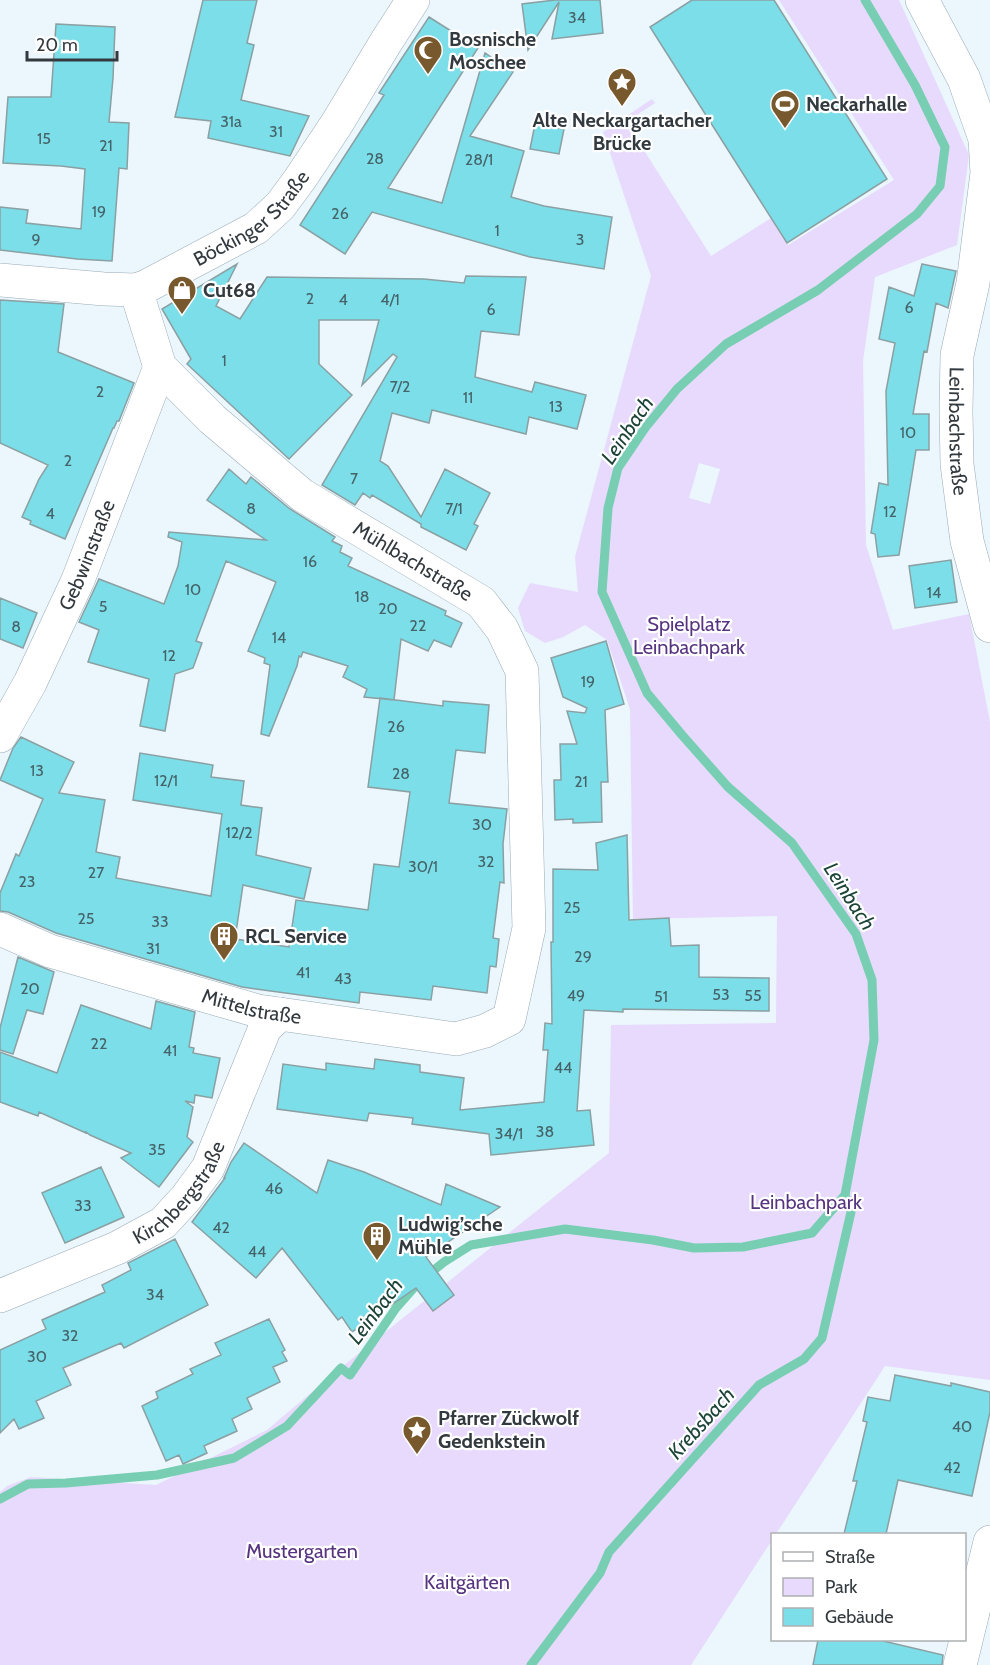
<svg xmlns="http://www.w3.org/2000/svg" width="990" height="1665" viewBox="0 0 990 1665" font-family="Cabin,sans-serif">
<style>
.green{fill:#e7dafc;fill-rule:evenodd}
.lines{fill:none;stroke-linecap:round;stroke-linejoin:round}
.stream{stroke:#78ceb2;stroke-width:9}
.building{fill:#7cdee8;stroke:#8aa0a2;stroke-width:1.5}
.minor-casing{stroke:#9aabb6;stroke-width:34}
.minor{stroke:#fff;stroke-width:33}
.labels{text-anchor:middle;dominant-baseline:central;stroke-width:4.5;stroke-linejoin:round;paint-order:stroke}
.number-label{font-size:16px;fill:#456369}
.poi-label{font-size:20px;font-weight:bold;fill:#333a3f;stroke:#fff;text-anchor:start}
.street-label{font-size:20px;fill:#333a3f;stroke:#fff}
.park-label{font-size:20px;fill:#57347f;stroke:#fff}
.water-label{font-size:21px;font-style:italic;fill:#1d4438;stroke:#fff}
</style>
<rect width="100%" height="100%" fill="#ebf6fd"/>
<!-- green -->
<path class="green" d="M779,0H899L969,155L957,245L875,277L863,361L866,545L893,630L969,614L990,722V1380L885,1366L776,1534H772V1540L691,1665H0V1492L7,1486L31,1477L156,1485L267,1430L333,1374L609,1153L611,1025L776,1023L777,916L633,919L630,709L607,640L585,625L563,637L545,643L525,631L518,608L530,583L578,592L575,557L651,276L603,132L652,99L655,103L626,122L711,256L771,218L788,245L894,180ZM699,463L720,469L710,504L689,498Z"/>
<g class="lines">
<!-- stream -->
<path class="stream" d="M0,1499L28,1484L66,1483L157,1475L234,1458L287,1426L341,1368L350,1375L396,1308L419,1282L444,1262L471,1245L565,1229L653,1240L694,1248L743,1247L812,1233L845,1195L874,1040L872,980L856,934L792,843L728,787L682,735L647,693L602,592L608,508L618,468L645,428L677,389L726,344L818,290L917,214L940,186L945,147L915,85L865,0
M531,1665L600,1573L609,1552L759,1385L804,1359L822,1338L851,1212L845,1195"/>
</g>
<!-- building -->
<path class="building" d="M203,0H257L247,43L254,45L241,100L309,116L290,156L208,138L211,121L175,117Z
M555,0H600L603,33L552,39L559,2L528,50L522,4Z
M692,0H774L887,179L787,243L650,27Z
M429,17L478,48L388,188L442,203L485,53L513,72L470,136L524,151L511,197L544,206L612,217L604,269L530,257L372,212L345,254L300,225L384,95L379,93Z
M56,24L115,27L113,78L109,122L129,123L127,169L119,168L112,261L77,259L0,250V207L28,210L26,223L81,229L85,169L61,166L3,163L8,97H51Z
M535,124L564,129L559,154L530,149Z
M237,264L216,306L240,319L267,277L424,279L464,283L466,276L526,277L519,335L481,331L475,377L532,392L535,382L586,395L577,429L529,417L526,434L432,410L429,423L392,413L380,461L388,466L421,517L445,469L490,493L474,524L478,526L466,550L421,527V524L372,495L370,498L363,493L355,505L322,485L397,357L393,354L362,385L379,320H319V364L352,395L289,459L187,364L191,359L162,309Z
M922,264L956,271L948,308L936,303L927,352L924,351L913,414H929V450H916L899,555L878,557L875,534L871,533L879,483L888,485L886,391L895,343L879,339L889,287L914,296Z
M0,300L64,304L58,352L134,383L119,421H117L114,428H113L65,539L30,524L31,521L22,517L39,479L48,465L0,443Z
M229,469L246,484L251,477L290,509L335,537L332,541L342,546L340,552L352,558L348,566L446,611L445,615L462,623L451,647L434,640L428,651L401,639L394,700L364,697L367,689L343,677L348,666L303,652L301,657L299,656L297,666L269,736L261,734L270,665L264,663L265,658L248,651L276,582L226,561L196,641L202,643L193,668L175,674L165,731L140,726L149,679L88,662L99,630L79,622L99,579L164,604L178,566L182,542L168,537L169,532L266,540L207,500Z
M951,560L957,602L915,608L909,566Z
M0,598L37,613L23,648L0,639Z
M606,641L624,704L605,710L608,782H601L602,822L573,823V819L555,820L554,780H561L560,744H577L567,711L585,713L587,708L563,697L551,658Z
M380,698L443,706V701L489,705L485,753L456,750L449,803L507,809L503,844L504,883L500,882L493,938L499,939L496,967L490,966L487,993L433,986L431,1000L360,992L359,1003L242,987L56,933L8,912L0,911V893L16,854L19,856L43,799L0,780L13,748L21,737L74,762L59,793L105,800L96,852L120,857L116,878L211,896L222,814L133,800L140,753L213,765L211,777L244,781L241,805L262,808L256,855L311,868L304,899L243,885L235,939L289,947L296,900L368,910L374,864L399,867L410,792L368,787Z
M627,835L629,920L669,918L671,946L699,945V977L769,978V1011L623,1009V1012L584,1010L577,1111L590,1110L594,1145L491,1155L489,1134L412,1124L413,1118L369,1113L367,1121L277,1109L283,1064L326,1070V1063L374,1069L375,1059L420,1065V1072L464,1078L460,1110L544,1102L548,1050H543L545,1023L552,1024L551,942H553V869L598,870L596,843Z
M18,957L54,972L43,1014L27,1010L13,1054L0,1050V1028Z
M156,1001L195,1012L189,1047L194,1048L193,1053L220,1058L212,1098L195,1095L194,1103L185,1101L193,1107L187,1137L193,1142L159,1187L121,1158L131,1153L90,1135L86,1132V1133L39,1112L38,1116L0,1102V1052L57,1073L81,1005L151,1029Z
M244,1143L317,1193L328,1160L364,1172L441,1205L446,1184L500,1207L426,1257L454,1295L433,1311L416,1288L352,1332L342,1317L338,1320L282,1248L256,1278L192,1222L225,1178H224L231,1162Z
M101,1167L124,1217L65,1243L42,1193Z
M175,1239L208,1305L124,1348L121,1343L63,1368L71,1385L36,1401L44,1418L19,1429L14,1419L0,1433V1350L46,1329L42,1320L105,1292L102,1285L131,1270L128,1263Z
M269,1319L285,1350L282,1352L287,1361L273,1367L280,1382L247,1398L252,1409L232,1419L237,1431L204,1446L207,1453L183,1464L179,1455L166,1461L142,1406L158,1398L156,1392L193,1374L190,1369L221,1355L215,1343Z
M895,1375L951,1386V1383L990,1392V1412L972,1496L898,1480L886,1534H844L857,1481H853L867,1422L863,1421L868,1397L890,1401Z
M818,1640H879L943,1655L942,1665H813Z"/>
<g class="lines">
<!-- minor casing -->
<g class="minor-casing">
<g id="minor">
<path id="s1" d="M922,0L964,79L985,139L987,173L973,283L957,355L956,411L957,464L967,541L990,626"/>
<path id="s2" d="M0,280L104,289L136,290L145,287L256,228L280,206L300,179L336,125L386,42L413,0"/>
<path id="s3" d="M0,736L30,683L78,580L160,367"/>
<path id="s4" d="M0,929L50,951L258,1011L456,1039L485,1031L509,1019L529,928L522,671L502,629L481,602L302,495L212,419L160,367L136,290"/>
<path id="s5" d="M0,1296L117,1248L163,1223L186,1198L208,1168L265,1028L280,1014"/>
<path d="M960,1665L990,1542"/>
</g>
</g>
<!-- minor -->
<use href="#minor" class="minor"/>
</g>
<!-- icons -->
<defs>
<g id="mosque-pin" transform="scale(1.5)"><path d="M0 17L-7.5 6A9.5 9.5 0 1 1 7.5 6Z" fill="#78592e" stroke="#fff"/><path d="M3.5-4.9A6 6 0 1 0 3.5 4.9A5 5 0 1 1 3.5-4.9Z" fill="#fff"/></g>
<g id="sight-pin" transform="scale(1.5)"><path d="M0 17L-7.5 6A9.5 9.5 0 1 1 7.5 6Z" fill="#78592e" stroke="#fff"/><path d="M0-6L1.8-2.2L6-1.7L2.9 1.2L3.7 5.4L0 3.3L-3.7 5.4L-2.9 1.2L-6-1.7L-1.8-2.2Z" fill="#fff"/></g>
<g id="stadium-pin" transform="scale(1.5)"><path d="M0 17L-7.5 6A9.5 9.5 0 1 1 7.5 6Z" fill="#78592e" stroke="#fff"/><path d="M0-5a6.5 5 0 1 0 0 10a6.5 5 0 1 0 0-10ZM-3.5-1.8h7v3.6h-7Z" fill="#fff"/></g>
<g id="shop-pin" transform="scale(1.5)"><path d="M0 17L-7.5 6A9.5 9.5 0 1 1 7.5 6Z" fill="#78592e" stroke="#fff"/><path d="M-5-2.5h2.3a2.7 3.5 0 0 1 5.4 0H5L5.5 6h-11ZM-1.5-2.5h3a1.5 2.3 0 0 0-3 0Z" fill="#fff"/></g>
<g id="building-pin" transform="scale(1.5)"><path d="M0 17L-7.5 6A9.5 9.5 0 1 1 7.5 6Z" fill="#78592e" stroke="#fff"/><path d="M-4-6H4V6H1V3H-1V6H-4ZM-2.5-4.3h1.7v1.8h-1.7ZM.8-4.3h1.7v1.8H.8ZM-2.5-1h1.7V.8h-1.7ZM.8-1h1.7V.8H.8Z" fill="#fff"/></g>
</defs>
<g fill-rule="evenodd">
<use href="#mosque-pin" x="428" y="50"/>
<use href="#sight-pin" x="622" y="82"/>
<use href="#stadium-pin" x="785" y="104"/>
<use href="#shop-pin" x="182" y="290"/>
<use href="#building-pin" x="224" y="936"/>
<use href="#building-pin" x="377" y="1236"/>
<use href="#sight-pin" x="417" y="1430"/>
</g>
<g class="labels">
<!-- number labels -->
<g class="number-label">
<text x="577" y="17">34</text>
<text x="231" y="121">31a</text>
<text x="276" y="131">31</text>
<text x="44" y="138">15</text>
<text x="106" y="145">21</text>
<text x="375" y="158">28</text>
<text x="479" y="159">28/1</text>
<text x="99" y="211">19</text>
<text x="340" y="213">26</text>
<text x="497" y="230">1</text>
<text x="36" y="239">9</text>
<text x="580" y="239">3</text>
<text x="310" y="298">2</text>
<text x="343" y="299">4</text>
<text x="390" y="299">4/1</text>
<text x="909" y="307">6</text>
<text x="491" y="309">6</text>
<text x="224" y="360">1</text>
<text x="400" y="386">7/2</text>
<text x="100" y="391">2</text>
<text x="468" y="397">11</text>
<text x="556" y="406">13</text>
<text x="908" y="432">10</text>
<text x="68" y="460">2</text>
<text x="354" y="478">7</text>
<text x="251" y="508">8</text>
<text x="454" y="508">7/1</text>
<text x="890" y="511">12</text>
<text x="50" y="513">4</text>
<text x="310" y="561">16</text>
<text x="193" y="589">10</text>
<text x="934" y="592">14</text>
<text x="362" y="596">18</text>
<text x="103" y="606">5</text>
<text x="388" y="608">20</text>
<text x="418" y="625">22</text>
<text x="16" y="626">8</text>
<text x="279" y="637">14</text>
<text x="169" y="655">12</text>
<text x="588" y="681">19</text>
<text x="396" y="726">26</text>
<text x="37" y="770">13</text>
<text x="401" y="773">28</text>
<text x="166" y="780">12/1</text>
<text x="581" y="781">21</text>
<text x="482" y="824">30</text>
<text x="239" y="832">12/2</text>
<text x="486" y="861">32</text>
<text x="423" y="866">30/1</text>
<text x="96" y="872">27</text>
<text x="27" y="881">23</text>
<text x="572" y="907">25</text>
<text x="86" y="918">25</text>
<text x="160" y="921">33</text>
<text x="153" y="948">31</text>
<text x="583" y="956">29</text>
<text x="303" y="972">41</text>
<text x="343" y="978">43</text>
<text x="30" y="988">20</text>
<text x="721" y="994">53</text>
<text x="576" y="995">49</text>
<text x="753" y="995">55</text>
<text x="661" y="996">51</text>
<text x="99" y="1043">22</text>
<text x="170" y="1050">41</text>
<text x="563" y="1067">44</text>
<text x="545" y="1131">38</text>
<text x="509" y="1133">34/1</text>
<text x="157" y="1149">35</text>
<text x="274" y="1188">46</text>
<text x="83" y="1205">33</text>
<text x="221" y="1227">42</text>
<text x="257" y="1251">44</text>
<text x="155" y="1294">34</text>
<text x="70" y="1335">32</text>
<text x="37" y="1356">30</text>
<text x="962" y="1426">40</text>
<text x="952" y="1467">42</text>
</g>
<!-- poi labels -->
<g class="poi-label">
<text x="449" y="39">Bosnische<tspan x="449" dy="23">Moschee</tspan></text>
<text x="806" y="104">Neckarhalle</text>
<text x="622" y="120" text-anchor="middle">Alte Neckargartacher<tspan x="622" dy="23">Brücke</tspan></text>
<text x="203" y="290">Cut68</text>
<text x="245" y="936">RCL Service</text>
<text x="398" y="1224">Ludwig’sche<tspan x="398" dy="23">Mühle</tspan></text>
<text x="438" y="1418">Pfarrer Zückwolf<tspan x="438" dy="23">Gedenkstein</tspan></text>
</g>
<!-- street labels -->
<g class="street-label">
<text stroke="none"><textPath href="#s2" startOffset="274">Böckinger Straße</textPath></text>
<text stroke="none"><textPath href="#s1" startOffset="448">Leinbachstraße</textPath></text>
<text stroke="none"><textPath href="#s3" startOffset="201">Gebwinstraße</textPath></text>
<text transform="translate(413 561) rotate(31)">Mühlbachstraße</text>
<text stroke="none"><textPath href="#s4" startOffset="264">Mittelstraße</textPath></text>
<text stroke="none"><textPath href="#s5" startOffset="212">Kirchbergstraße</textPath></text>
</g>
<!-- park labels -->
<g class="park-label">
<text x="689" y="624">Spielplatz<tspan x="689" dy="23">Leinbachpark</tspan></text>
<text x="806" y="1202">Leinbachpark</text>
<text x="302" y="1551">Mustergarten</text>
<text x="467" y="1582">Kaitgärten</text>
</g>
<!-- water labels -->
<g class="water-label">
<text transform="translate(627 430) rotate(-56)">Leinbach</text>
<text transform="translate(850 896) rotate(57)">Leinbach</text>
<text transform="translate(375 1311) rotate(-53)">Leinbach</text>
<text transform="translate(701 1423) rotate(-48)">Krebsbach</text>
</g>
</g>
<!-- legend -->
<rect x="771" y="1533" width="195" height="108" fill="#ffffff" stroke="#adb0b2" stroke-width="1.5"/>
<rect x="783" y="1552" width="30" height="9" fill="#ffffff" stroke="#adb0b2" stroke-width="1.5"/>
<text x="825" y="1563" font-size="18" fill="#333a3f">Straße</text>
<rect x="783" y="1578" width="30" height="18" fill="#e7dafc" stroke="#adb0b2" stroke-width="1.5"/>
<text x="825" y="1593" font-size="18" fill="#333a3f">Park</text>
<rect x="783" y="1608" width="30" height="18" fill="#7cdee8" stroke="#adb0b2" stroke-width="1.5"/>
<text x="825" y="1623" font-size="18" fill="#333a3f">Gebäude</text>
<!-- scale -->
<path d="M27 51v9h90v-9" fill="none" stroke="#333a3f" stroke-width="3"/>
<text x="36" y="51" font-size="18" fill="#333a3f" stroke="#ffffff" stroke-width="4.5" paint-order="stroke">20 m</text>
</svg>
